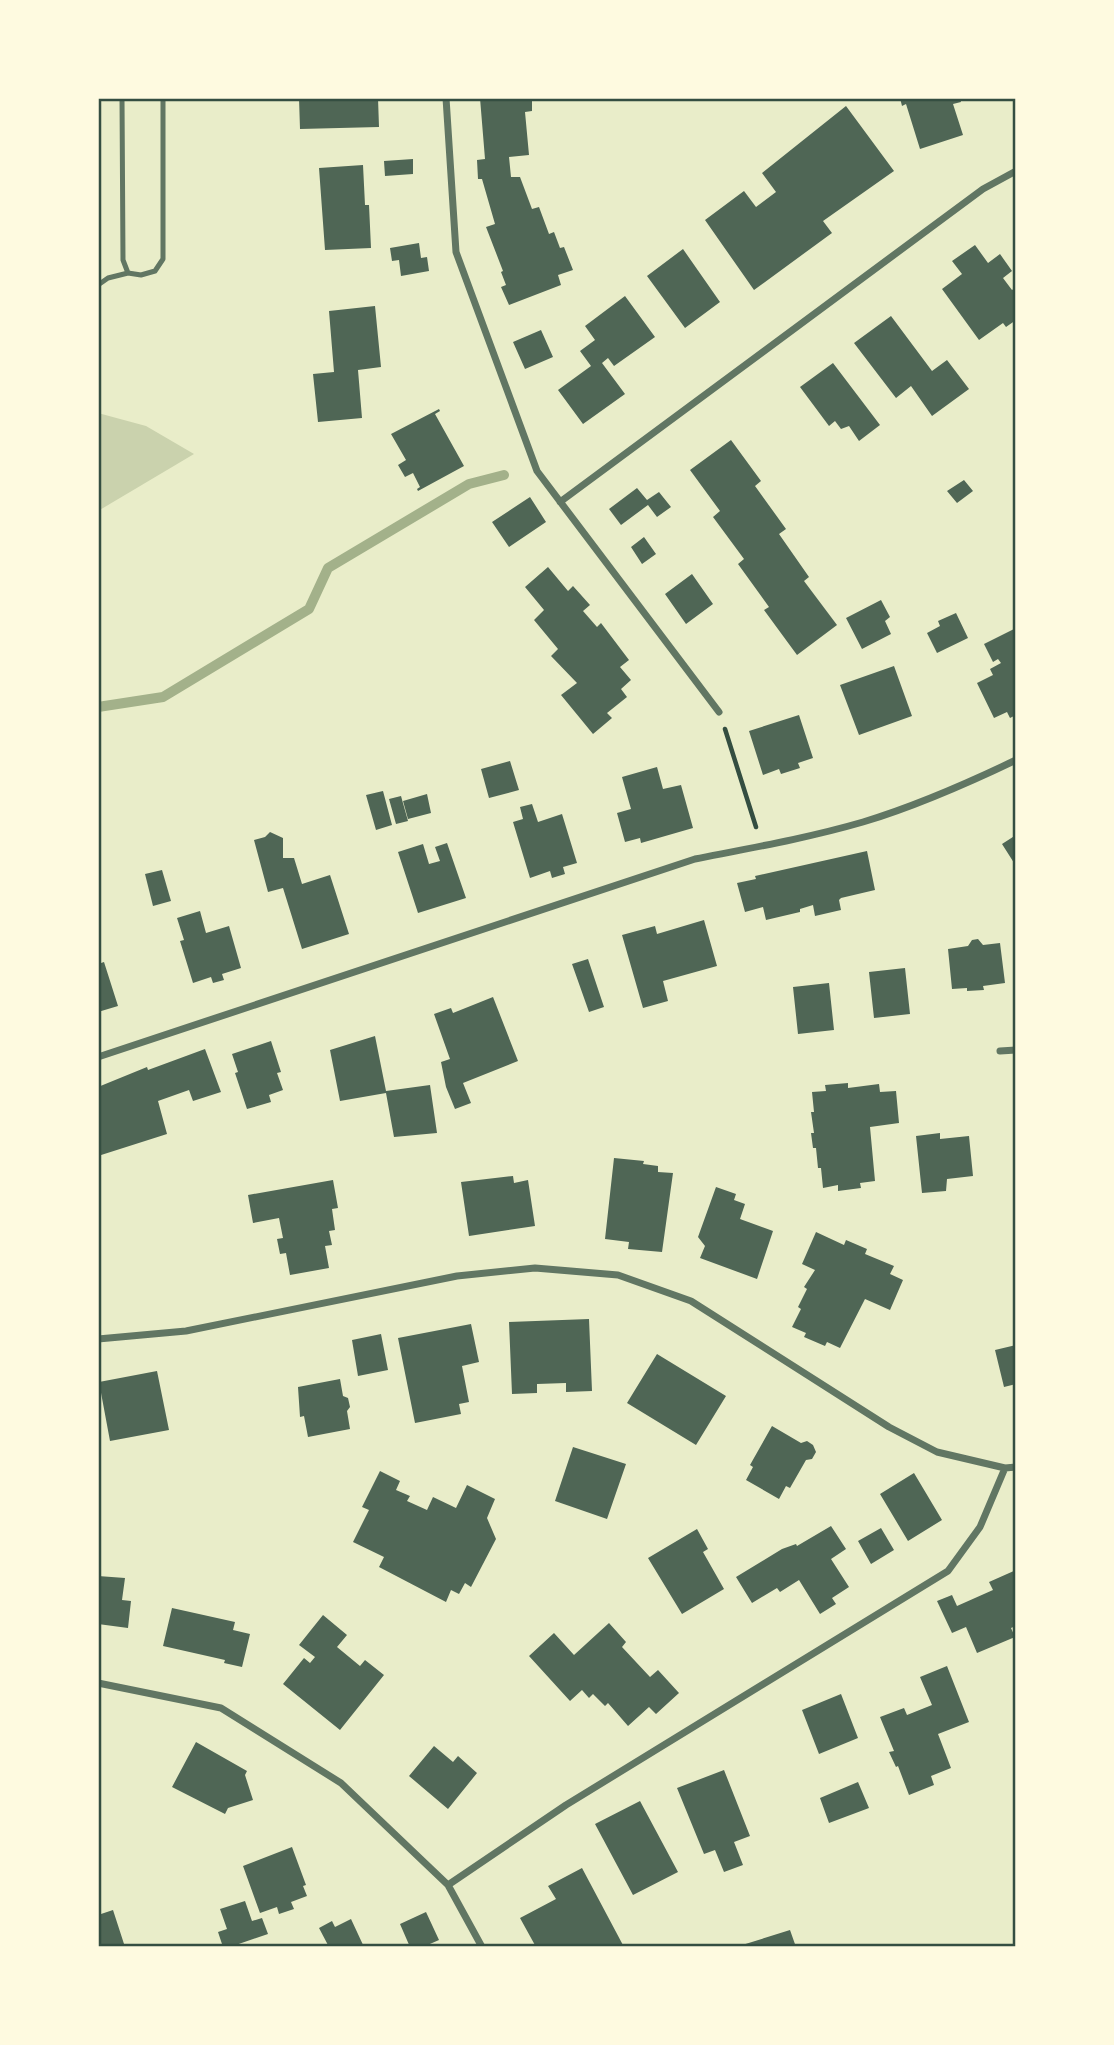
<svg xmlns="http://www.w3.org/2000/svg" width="1114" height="2045" viewBox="0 0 1114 2045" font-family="'Fira Sans Condensed',sans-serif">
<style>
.green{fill:#cad2ad}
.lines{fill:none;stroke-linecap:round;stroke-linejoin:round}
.stream{stroke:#a3b18a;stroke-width:10}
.building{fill:#4f6655}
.path{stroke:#344e41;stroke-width:4.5}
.service{stroke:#617663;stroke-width:5}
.minor{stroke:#617663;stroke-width:7}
.neatline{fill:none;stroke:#344e41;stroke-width:2.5}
</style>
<rect width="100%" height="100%" fill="#e9edc9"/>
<!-- green -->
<path class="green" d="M98,413L146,426L194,454L98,511Z"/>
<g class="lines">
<!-- stream -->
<path class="stream" d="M98,707L163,697L309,609L328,568L469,484L504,475"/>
</g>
<!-- building -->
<path class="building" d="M299,98H378L379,127L300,129Z
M480,98H532V111L525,112L529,155L509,157L511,177H520L532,209L539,207L549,234L554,232L560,248L564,247L573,270L558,275L561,285L509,305L501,287L506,285L501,272L503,271L486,227L495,224L482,179H478L477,160L485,159Z
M900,98H960L961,102L953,104L963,135L920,149L906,104L902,106Z
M846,106L894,171L823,221L832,233L754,290L705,220L744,191L756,207L776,192L762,173Z
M413,159V174L385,176L384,161Z
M363,165L365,205H369L371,248L325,250L319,168Z
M419,243L421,258L427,257L429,271L401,276L399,260L392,261L390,248Z
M975,245L988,263L1000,254L1012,271L1003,278L1012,290L1015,288L1016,290V320L1006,327L1003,323L979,340L942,289L962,274L952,261Z
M683,249L720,302L685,328L647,276Z
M625,296L655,337L614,366L608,358L602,363L625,394L583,424L558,390L591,366L580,351L595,340L585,326Z
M375,306L381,367L358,370L362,418L318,422L313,374L334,372L329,311Z
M891,316L932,371L947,360L969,389L932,416L911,386L896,398L854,343Z
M541,330L553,357L525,369L513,342Z
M833,363L880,425L859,441L849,426L841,429L835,421L829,426L800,387Z
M439,409L440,411L435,414L464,466L418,491L417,489L420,487L413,473L405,477L398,465L406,460L391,434Z
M731,440L761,481L755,486L786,529L779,534L809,577L804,581L837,625L797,655L764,610L769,607L738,564L744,559L713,517L720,511L690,470Z
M964,480L973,491L957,503L947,491Z
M637,488L647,500L659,492L671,507L657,517L648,505L621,525L609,509Z
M530,497L546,522L509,547L492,522Z
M644,537L656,554L642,564L631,547Z
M548,567L568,591L573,586L590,605L583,611L597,627L601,623L629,660L620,667L631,680L621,689L627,697L607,713L612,718L593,734L561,695L577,683L551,656L558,649L534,620L544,610L525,587Z
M692,574L713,604L686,624L665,594Z
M881,600L890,617L885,621L891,634L862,649L846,618Z
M956,613L968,638L937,653L927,633L940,626L938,621Z
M1016,628V715L1010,718L1007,712L994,718L977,683L993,675L990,669L1001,663L998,659L993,662L984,644Z
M894,666L912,716L859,735L840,685Z
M799,715L813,758L798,763L800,768L781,774L779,769L763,775L749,731Z
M510,761L519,790L489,798L481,769Z
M657,767L663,789L681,785L693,828L641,843L640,838L625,842L617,813L631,809L622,777Z
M383,791L392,825L376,830L366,795Z
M427,794L431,813L408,819L403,801Z
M401,796L408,821L396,824L389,799Z
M532,804L538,822L562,814L577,863L563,867L565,874L552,878L550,871L530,878L513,822L523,819L520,807Z
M270,832L283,838V858H294L302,884L330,875L349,934L302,949L283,888L268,892L254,840L265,837Z
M1016,835V866L1002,844Z
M447,843L466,898L418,913L398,852L423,844L429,864L440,861L435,847Z
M867,851L875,890L841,898L839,900L841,910L815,916L813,905L800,909V912L766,920L763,907L745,912L737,883L756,879L755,876Z
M162,870L171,901L153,906L145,874Z
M200,911L206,933L229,926L241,968L222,974L224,980L213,983L211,977L193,983L180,941L184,940L177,918Z
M704,920L717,966L663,981L668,1001L643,1008L622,935L655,926L657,934Z
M978,939L983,945L1000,943L1005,983L983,986L984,990L967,991V988L952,989L948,949L968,946L972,940Z
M588,959L604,1007L589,1012L572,964Z
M104,962L118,1006L98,1012V964Z
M905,968L910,1014L874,1018L869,972Z
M829,983L834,1030L798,1034L793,987Z
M493,997L518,1061L463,1083L471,1103L455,1109L446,1087L441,1062L450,1059L434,1014L451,1008L453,1013Z
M375,1036L386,1091L430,1085L437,1133L394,1137L386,1093L340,1101L330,1050Z
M271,1041L281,1072L277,1073L283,1090L269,1095L271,1102L247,1109L235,1073L238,1072L232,1054Z
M205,1049L221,1092L193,1101L189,1090L158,1101L167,1134L98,1156V1087L147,1067L148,1070Z
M848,1083V1088L879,1084L880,1092L896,1091L899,1123L870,1127L875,1181L860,1183L861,1188L838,1191V1185L823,1188L821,1168H818L816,1148H813L811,1133H814L811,1112H814L812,1092L826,1091L825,1085Z
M940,1133V1139L969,1136L973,1176L947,1179L946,1191L922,1193L916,1136Z
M614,1158L644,1161L643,1164L658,1166V1172L673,1173L662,1252L628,1249L629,1242L605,1239Z
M513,1176L514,1183L528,1180L535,1226L469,1236L461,1182Z
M333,1180L338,1208L332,1209L335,1230L329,1231L332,1245L325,1246L329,1268L290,1275L286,1253L280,1254L277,1239L283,1238L279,1218L253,1223L248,1195Z
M716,1187L736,1194L734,1200L745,1204L740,1219L773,1231L757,1279L700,1258L705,1246L698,1237Z
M816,1232L844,1245L846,1240L867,1249L865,1254L894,1266L890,1274L903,1280L890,1310L865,1299L840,1348L827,1342L825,1346L804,1337L806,1333L792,1327L801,1309L798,1307L807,1289L804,1287L815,1270L802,1264Z
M589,1319L592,1391L566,1392V1383L537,1384V1393L512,1394L509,1322Z
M471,1324L479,1362L462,1366L469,1402L459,1404L461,1414L415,1423L398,1338Z
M381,1334L388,1370L358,1376L352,1340Z
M1016,1345V1384L1004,1387L995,1350Z
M657,1354L726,1396L696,1445L627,1403Z
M157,1371L169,1430L110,1441L99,1382Z
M340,1379L343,1396L348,1398L350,1407L347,1411L350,1429L308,1437L304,1416L300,1417L298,1387Z
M772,1426L801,1443L807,1441L813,1445L816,1452L812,1459L806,1460L790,1488L786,1486L779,1499L746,1480L753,1467L750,1465Z
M573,1447L626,1464L607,1519L555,1501Z
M380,1471L400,1481L396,1490L410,1496L407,1501L427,1510L433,1497L456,1508L467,1485L495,1499L487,1518L496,1539L471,1587L465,1583L459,1594L451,1590L446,1602L379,1567L384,1557L353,1542L369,1510L362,1507Z
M914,1473L942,1520L908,1541L880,1494Z
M831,1526L846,1549L831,1559L849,1587L832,1598L836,1604L820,1614L799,1580L780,1592L777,1588L752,1603L736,1577L782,1549L796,1544L797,1546Z
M881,1528L894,1550L871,1564L858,1541Z
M697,1529L708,1549L703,1552L724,1589L682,1614L648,1558Z
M1016,1570V1626L1011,1628L1015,1637L977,1653L966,1627L952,1633L937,1601L952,1595L957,1606L993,1590L989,1582Z
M98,1576L125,1578L122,1600L131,1601L128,1628L98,1624Z
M172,1608L235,1622L233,1630L250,1634L242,1667L224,1663L225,1660L163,1646Z
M323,1615L347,1635L337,1647L360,1666L365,1660L384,1675L340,1730L283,1684L304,1658L310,1663L315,1657L299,1645Z
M609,1623L626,1642L622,1647L650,1677L658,1670L679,1693L656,1714L649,1707L628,1726L608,1703L605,1706L593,1694L589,1698L582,1690L570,1701L529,1656L554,1633L574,1655Z
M947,1666L969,1722L938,1734L951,1768L931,1776L934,1785L909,1795L898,1766L896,1767L889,1752L894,1751L880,1717L904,1708L907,1715L932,1705L920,1677Z
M841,1694L858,1738L819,1754L802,1710Z
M196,1742L247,1771L245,1775L253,1800L228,1808L225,1814L172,1787Z
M434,1746L453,1762L458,1756L477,1773L448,1809L409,1776Z
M724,1770L750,1836L734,1842L743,1865L724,1872L715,1850L704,1854L677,1788Z
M858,1782L869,1808L829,1823L820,1798Z
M640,1801L678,1872L633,1895L595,1824Z
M292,1847L306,1885L303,1886L307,1896L291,1902L294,1909L279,1914L277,1907L260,1913L243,1866Z
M582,1868L624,1947H536L520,1918L556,1899L548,1886Z
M245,1901L252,1921L262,1918L268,1934L230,1947H223L218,1932L227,1929L220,1909Z
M113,1910L125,1947H98V1915Z
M426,1912L439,1940L423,1947H410L400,1924Z
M351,1919L364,1947H352L351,1945L346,1947H329L319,1928L332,1921L335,1927Z
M790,1930L796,1947H739V1946Z"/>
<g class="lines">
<!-- path -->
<path class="path" d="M725,729L756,827"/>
<!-- service -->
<path class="service" d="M122,98L123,260L128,273L141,275L155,271L163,259V98
M98,285L108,278L128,273"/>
<!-- minor -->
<path class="minor" d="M446,98L456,252L537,471L719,712
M560,502L983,189L1016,171
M1000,1051L1016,1050
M98,1057L695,859C751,848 808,838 863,822C916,806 966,784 1016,760
M98,1339L186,1331L457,1276L535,1268L618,1275L691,1301L889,1427L937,1452L1005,1468
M98,1683L221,1708L341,1783L448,1885L482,1947
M448,1885L566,1805L948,1571L980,1527L1005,1468L1016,1467"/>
</g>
<!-- border -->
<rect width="1114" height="2045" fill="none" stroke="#fefae0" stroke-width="200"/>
<rect x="100" y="100" width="914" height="1845" class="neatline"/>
</svg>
